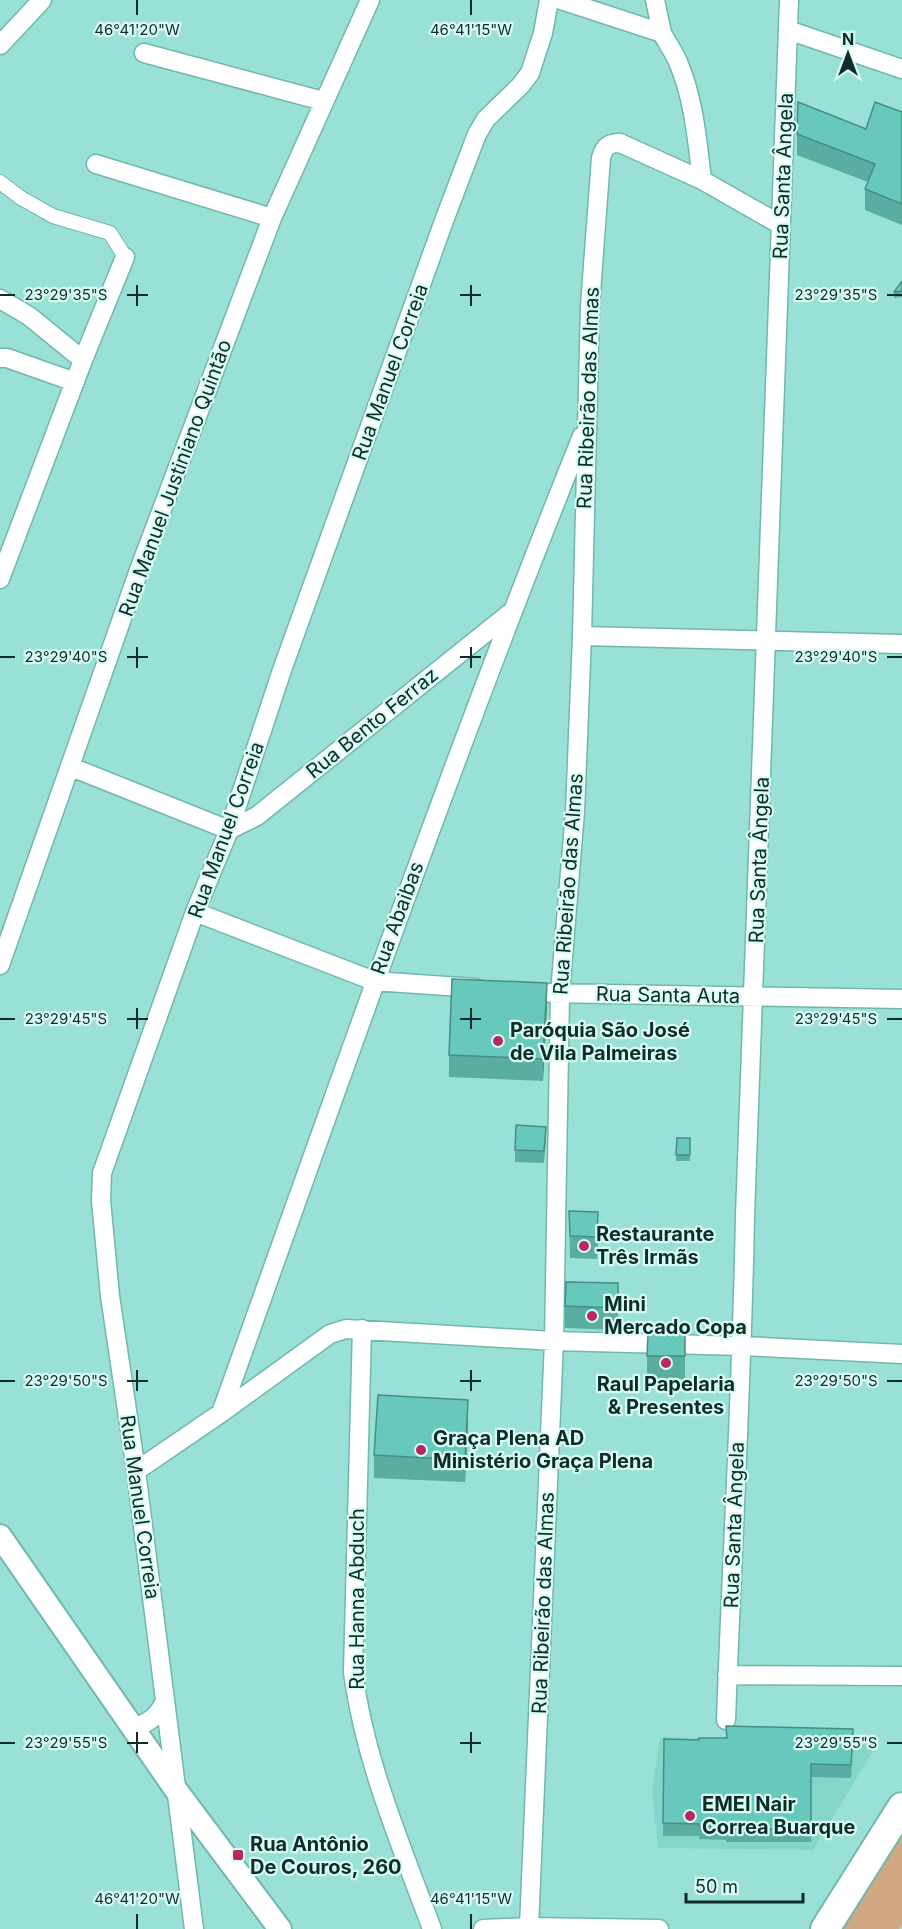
<svg xmlns="http://www.w3.org/2000/svg" width="902" height="1929" viewBox="0 0 902 1929" font-family="Inter,sans-serif">
<style>
.built{fill:#84d6c9}
.green{fill:#d0a884}
.lines{fill:none;stroke-linecap:round;stroke-linejoin:round}
.pedestrian-casing{stroke:#70b8ad;stroke-width:16}
.minor-casing{stroke:#70b8ad;stroke-width:21}
.tertiary-casing{stroke:#70b8ad;stroke-width:26}
.primary-casing{stroke:#70b8ad;stroke-width:32}
.pedestrian{stroke:#fff;stroke-width:14}
.minor{stroke:#fff;stroke-width:18}
.tertiary{stroke:#fff;stroke-width:22}
.primary{stroke:#fff;stroke-width:28}
.wall{fill:#59ada1}
.shaded-wall{fill:#488d83}
.building{fill:#67c9bb;stroke:#488d83;stroke-width:1.5}
.ticks{fill:none;stroke:#0e2d28;stroke-width:2}
.poi-dot{fill:#b6295e;stroke:#d8fbf4;stroke-width:2}
.labels{text-anchor:middle;dominant-baseline:central;stroke-width:4.5;stroke-linejoin:round;paint-order:stroke}
.street-label{font-size:20px;fill:#0e2d28;stroke:#d8fbf4}
.poi-label{font-size:20px;font-weight:bold;fill:#0e2d28;stroke:#d8fbf4;text-anchor:start}
.ticks-label{font-size:15px;text-anchor:middle;fill:#0e2d28;stroke:#d8fbf4;stroke-width:4.5;stroke-linejoin:round;paint-order:stroke}
</style>
<rect width="100%" height="100%" fill="#99e1d6"/>
<!-- built -->
<path class="built" d="M660,1737L878,1743L813,1850L658,1848L652,1791Z"/>
<!-- green -->
<path class="green" d="M902,1834V1925L899,1929H843L851,1913Z"/>
<g class="lines">
<!-- pedestrian casing -->
<g class="pedestrian-casing">
<path id="pedestrian" d="M0,182L21,198L53,216L110,233L125,257"/>
</g>
<!-- minor casing -->
<g class="minor-casing">
<path id="minor" d="M561,0L662,33C667,43 674,52 678,62C694,99 697,140 702,180
M655,0L662,33
M788,30L902,69
M0,45L42,0
M144,53L323,101
M96,164L272,218
M0,299L29,316L83,360
M0,358H7L75,382
M0,579L83,360L125,257
M582,636L902,644
M71,767L229,830L257,816L510,613
M195,912L374,981L475,988
M0,965L139,570L272,218L370,0
M550,993L902,999
M362,1329L353,1672C365,1762 401,1845 432,1929
M221,1413C338,1087 452,758 582,436
M136,1471L221,1413L330,1334L346,1329L554,1341L742,1346L902,1354
M727,1675L902,1676
M726,1720C732,1552 742,1384 745,1216L789,0
M133,1728C149,1723 158,1716 165,1701
M529,1927L554,1341L560,993L575,812L582,636L590,306L601,158C604,147 608,143 620,143L702,180L781,225
M194,1929L136,1471L110,1296L101,1200L102,1173L195,912L229,830L282,670L445,218L477,134L486,119L521,85L530,73L543,33L549,0
M483,1929L529,1927L659,1929"/>
</g>
<!-- tertiary casing -->
<g class="tertiary-casing">
<path id="tertiary" d="M0,1536L176,1790L280,1929"/>
</g>
<!-- primary casing -->
<g class="primary-casing">
<path id="primary" d="M825,1929L902,1807"/>
</g>
<!-- pedestrian -->
<use href="#pedestrian" class="pedestrian"/>
<!-- minor -->
<use href="#minor" class="minor"/>
<!-- tertiary -->
<use href="#tertiary" class="tertiary"/>
<!-- primary -->
<use href="#primary" class="primary"/>
</g>
<!-- wall -->
<path class="wall" d="M902,112V225L865,210V189L868,182L797,155V134L866,129Z
M902,281V297L894,298V292Z
M547,1005L543,1081L449,1077V1055Z
M546,1138L544,1163L515,1162V1150Z
M677,1138H690V1161H676Z
M569,1211L598,1234L597,1259L570,1258Z
M618,1283V1330L565,1328V1306Z
M685,1334V1379L647,1378V1356Z
M468,1422L465,1482L374,1478V1455Z
M664,1739L853,1742L851,1778L811,1777V1842H726V1840L699,1839V1836H663Z"/>
<!-- shaded-wall -->
<path class="shaded-wall" d="M547,983V1005L543,1081V1059Z
M598,1212V1234L597,1259V1237Z
M468,1400V1422L465,1482V1460Z"/>
<!-- building -->
<path class="building" d="M798,102L866,129L875,102L902,112V204L865,189L875,164L797,134Z
M902,281V291L894,292Z
M452,979L547,983L543,1059L449,1055Z
M516,1125L546,1127L544,1151L515,1150Z
M677,1138H690V1155H676Z
M569,1211L598,1212L597,1237L570,1236Z
M566,1282L618,1283V1308L565,1306Z
M648,1333L685,1334V1356H647Z
M378,1395L468,1400L465,1460L374,1455Z
M726,1726L853,1729L851,1765L811,1764V1829H726V1827L699,1826V1824L663,1823L664,1739L699,1740V1738H727Z"/>
<!-- ticks -->
<path class="ticks" d="M137,0V15M471,0V15M137,285V306M471,285V306M0,295H15M127,295H148M460,295H481M887,295H902M137,647V668M471,647V668M0,657H15M127,657H148M460,657H481M887,657H902M137,1008V1029M471,1008V1029M0,1019H15M127,1019H148M460,1019H481M887,1019H902M137,1370V1391M471,1370V1391M0,1381H15M127,1381H148M460,1381H481M887,1381H902M137,1732V1753M471,1732V1753M0,1743H15M127,1743H148M460,1743H481M887,1743H902M137,1914V1929M471,1914V1929"/>
<!-- markers -->
<g class="poi-dot">
<circle cx="498" cy="1041" r="6"/>
<circle cx="584" cy="1246" r="6"/>
<circle cx="592" cy="1316" r="6"/>
<circle cx="666" cy="1363" r="6"/>
<circle cx="421" cy="1450" r="6"/>
<circle cx="690" cy="1816" r="6"/>
<rect x="232" y="1849" width="12" height="12" rx="3"/>
</g>
<g class="labels">
<!-- street labels -->
<g class="street-label">
<text transform="translate(783 176) rotate(-88)">Rua Santa Ângela</text>
<text transform="translate(390 372) rotate(-70)">Rua Manuel Correia</text>
<text transform="translate(588 398) rotate(-88)">Rua Ribeirão das Almas</text>
<text transform="translate(175 478) rotate(-70)">Rua Manuel Justiniano Quintão</text>
<text transform="translate(372 723) rotate(-39)">Rua Bento Ferraz</text>
<text transform="translate(226 830) rotate(-70)">Rua Manuel Correia</text>
<text transform="translate(759 860) rotate(-88)">Rua Santa Ângela</text>
<text transform="translate(568 884) rotate(-86)">Rua Ribeirão das Almas</text>
<text transform="translate(397 918) rotate(-70)">Rua Abaibas</text>
<text transform="translate(668 995) rotate(1)">Rua Santa Auta</text>
<text transform="translate(140 1507) rotate(82)">Rua Manuel Correia</text>
<text transform="translate(734 1525) rotate(-88)">Rua Santa Ângela</text>
<text transform="translate(357 1599) rotate(-90)">Rua Hanna Abduch</text>
<text transform="translate(543 1603) rotate(-88)">Rua Ribeirão das Almas</text>
</g>
<!-- poi labels -->
<g class="poi-label">
<text x="510" y="1030">Paróquia São José<tspan x="510" dy="23">de Vila Palmeiras</tspan></text>
<text x="596" y="1234">Restaurante<tspan x="596" dy="23">Três Irmãs</tspan></text>
<text x="604" y="1304">Mini<tspan x="604" dy="23">Mercado Copa</tspan></text>
<text x="666" y="1384" text-anchor="middle">Raul Papelaria<tspan x="666" dy="23">&amp; Presentes</tspan></text>
<text x="433" y="1438">Graça Plena AD<tspan x="433" dy="23">Ministério Graça Plena</tspan></text>
<text x="702" y="1804">EMEI Nair<tspan x="702" dy="23">Correa Buarque</tspan></text>
<text x="250" y="1844">Rua Antônio<tspan x="250" dy="23">De Couros, 260</tspan></text>
</g>
</g>
<g class="ticks-label">
<text x="137" y="35">46°41'20"W</text>
<text x="471" y="35">46°41'15"W</text>
<text x="66" y="300">23°29'35"S</text>
<text x="836" y="300">23°29'35"S</text>
<text x="66" y="662">23°29'40"S</text>
<text x="836" y="662">23°29'40"S</text>
<text x="66" y="1024">23°29'45"S</text>
<text x="836" y="1024">23°29'45"S</text>
<text x="66" y="1386">23°29'50"S</text>
<text x="836" y="1386">23°29'50"S</text>
<text x="66" y="1748">23°29'55"S</text>
<text x="836" y="1748">23°29'55"S</text>
<text x="137" y="1904">46°41'20"W</text>
<text x="471" y="1904">46°41'15"W</text>
</g>
<!-- north arrow -->
<g transform="translate(848 54)" stroke="#d8fbf4" stroke-width="4.5" paint-order="stroke">
<path d="M0-4.5L10 22L0 15L-10 22Z" fill="#0e2d28"/>
<text y="-9" font-size="16" font-weight="bold" text-anchor="middle" fill="#0e2d28">N</text>
</g>
<!-- scale -->
<path d="M686 1893v9h117v-9" fill="none" stroke="#0e2d28" stroke-width="3"/>
<text x="695" y="1893" font-size="18" fill="#0e2d28" stroke="#d8fbf4" stroke-width="4.5" paint-order="stroke">50 m</text>
</svg>
